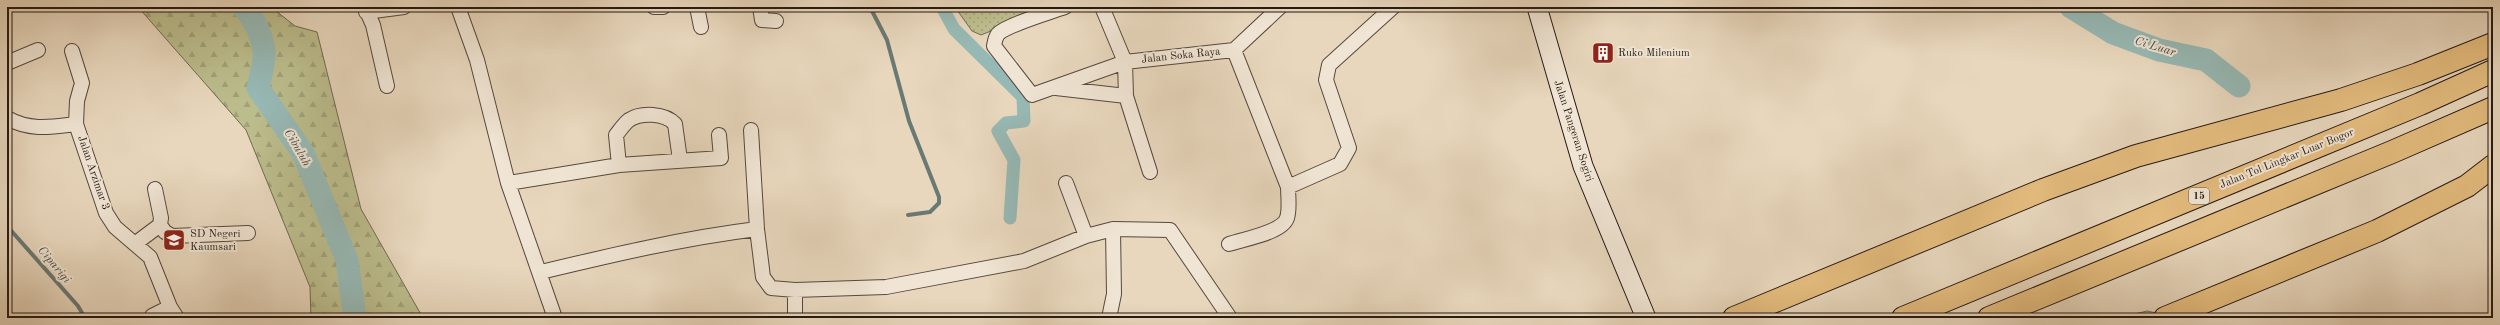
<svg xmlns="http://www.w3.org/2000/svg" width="2500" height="325" viewBox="0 0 2500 325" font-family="'Old Standard TT',serif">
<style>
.grass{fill:url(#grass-dots);stroke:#706b50}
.forest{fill:url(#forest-firs);stroke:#706b50}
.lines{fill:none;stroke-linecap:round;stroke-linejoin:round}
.stream{stroke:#697974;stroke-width:4}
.canal{stroke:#97b9b5;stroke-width:13}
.river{stroke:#97b9b5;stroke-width:23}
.street-casing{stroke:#56483e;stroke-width:16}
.secondary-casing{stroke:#251913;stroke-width:21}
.highway-casing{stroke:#251913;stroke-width:24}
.street{stroke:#f0e5d4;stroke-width:14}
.secondary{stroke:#f0e5d4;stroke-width:19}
.highway{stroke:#e4bc7e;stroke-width:22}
.labels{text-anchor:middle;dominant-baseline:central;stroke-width:4;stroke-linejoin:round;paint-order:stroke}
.shield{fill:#f0e5d4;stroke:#62564d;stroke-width:1}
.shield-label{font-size:10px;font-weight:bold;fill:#251913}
.poi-label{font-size:11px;fill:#251913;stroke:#f0e5d4;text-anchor:start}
.street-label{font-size:11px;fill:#251913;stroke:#f0e5d4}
.water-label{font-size:12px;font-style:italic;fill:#474944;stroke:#f0e5d4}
</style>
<defs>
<pattern id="grass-dots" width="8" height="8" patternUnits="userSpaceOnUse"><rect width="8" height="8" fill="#bcbd8d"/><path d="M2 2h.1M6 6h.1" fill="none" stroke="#a1a279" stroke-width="1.8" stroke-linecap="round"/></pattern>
<pattern id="forest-firs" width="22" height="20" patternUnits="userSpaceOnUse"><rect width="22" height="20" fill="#bcbd8d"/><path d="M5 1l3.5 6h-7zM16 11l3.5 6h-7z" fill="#a1a279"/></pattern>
</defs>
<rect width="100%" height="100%" fill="#e8d7bd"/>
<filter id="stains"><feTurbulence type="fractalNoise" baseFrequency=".005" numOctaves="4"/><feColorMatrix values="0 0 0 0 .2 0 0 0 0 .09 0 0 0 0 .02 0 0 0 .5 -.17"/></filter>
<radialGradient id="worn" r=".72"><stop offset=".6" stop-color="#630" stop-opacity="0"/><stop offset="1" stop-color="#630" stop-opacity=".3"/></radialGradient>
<!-- grass -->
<path class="grass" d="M955,7H1051L981,35L972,31Z
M2147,311L2170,316L2121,318L2122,317Z"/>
<!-- forest -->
<path class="forest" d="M138,7H275L276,11L295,26L317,32L361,209L423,318H311L310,287L246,130Z"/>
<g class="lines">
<!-- stream -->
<path class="stream" d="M870,7L887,40L909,121L939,197V203L930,212L908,215
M7,226L78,306L85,318"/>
<!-- canal -->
<path class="canal" d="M942,7L954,29L1023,97L1024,121L1006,123L998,131L1014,160L1010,218"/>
<!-- river -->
<path class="river" d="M243,7C254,17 263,38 264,53C265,61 260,78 258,88L303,153L347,260L355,318
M2071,7L2113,33L2159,50L2206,60L2239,86"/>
<!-- street casing -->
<g class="street-casing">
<path id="street" d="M365,7L373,25L387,86
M458,7L477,60L508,183L555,318
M654,7H663
M697,7L701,27
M760,7L762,20L776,21
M1065,7C1051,12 1007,25 998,34C995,38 995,41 994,46L1032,95L1125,62L1234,50L1280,7
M1102,7L1125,62L1126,96L1150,172
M366,12L404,7
M72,51L82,83L77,101L76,124
M7,63L38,50
M1056,88L1126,96
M7,118C30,131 51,127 76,124L106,213L115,227L150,257L170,307L177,318
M751,130L757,229L763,277L771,288L795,290L886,287L1024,261L1086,236L1113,229L1170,230L1230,318
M619,165L616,135C620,130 624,124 629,120C641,112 665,113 675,124L680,160
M508,183L619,165L721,158L719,135
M1066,183L1086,236
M1288,187L1340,164L1349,148L1326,80L1329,65L1393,7
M160,225L165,232L172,236L248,233
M136,243L160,225L161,218L155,189
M1229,244C1243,239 1282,233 1287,218C1290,209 1288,196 1288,187L1234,50
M541,272C612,255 684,238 757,229
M152,316L170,307
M795,318V290
M1109,318L1114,294L1113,229"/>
</g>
<!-- secondary casing -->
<g class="secondary-casing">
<path id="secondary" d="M1537,7L1583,166L1646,318"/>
</g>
<!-- highway casing -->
<g class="highway-casing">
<path id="highway" d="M1734,318L2043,190L2136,156L2341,100L2418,74L2493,44
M1903,318L2420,104L2493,71
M1989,318L2392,152L2493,108
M2165,318L2377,231L2467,186L2493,166"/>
</g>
<!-- street -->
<use href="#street" class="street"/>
<!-- secondary -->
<use href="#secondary" class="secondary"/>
<!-- highway -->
<use href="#highway" class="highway"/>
</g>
<!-- icons -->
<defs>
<g id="building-square" transform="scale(1.15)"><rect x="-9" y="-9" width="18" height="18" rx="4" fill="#8f2418" stroke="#f0e5d4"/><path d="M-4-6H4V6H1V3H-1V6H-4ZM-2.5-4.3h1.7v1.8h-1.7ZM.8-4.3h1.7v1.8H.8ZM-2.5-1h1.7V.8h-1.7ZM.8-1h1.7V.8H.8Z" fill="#fff"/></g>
<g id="school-square" transform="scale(1.15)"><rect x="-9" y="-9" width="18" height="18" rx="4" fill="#8f2418" stroke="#f0e5d4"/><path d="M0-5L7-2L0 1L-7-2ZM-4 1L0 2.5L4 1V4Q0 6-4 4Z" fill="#fff"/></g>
</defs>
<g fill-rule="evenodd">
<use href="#building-square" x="1603" y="53"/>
<use href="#school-square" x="174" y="240"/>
</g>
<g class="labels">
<!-- shield labels -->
<rect class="shield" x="2189" y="188" width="20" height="16" rx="3"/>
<g class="shield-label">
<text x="2199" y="196">15</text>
</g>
<!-- poi labels -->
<g class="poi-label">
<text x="1618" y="53">Ruko Milenium</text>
<text x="190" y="234">SD Negeri<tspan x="190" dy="13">Kaumsari</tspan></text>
</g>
<!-- street labels -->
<g class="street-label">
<text transform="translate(1181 56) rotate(-6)">Jalan Soka Raya</text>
<text transform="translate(1573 131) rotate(72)">Jalan Pangeran Sogiri</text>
<text transform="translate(2287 159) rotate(-22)">Jalan Tol Lingkar Luar Bogor</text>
<text transform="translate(93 173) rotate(71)">Jalan Arzimar 3</text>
</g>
<!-- water labels -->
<g class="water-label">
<text transform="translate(2155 47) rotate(17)">Ci Luar</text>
<text transform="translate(297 148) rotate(60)">Cibuluh</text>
<text transform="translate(54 265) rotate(50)">Ciparigi</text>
</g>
</g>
<!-- margin -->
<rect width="2500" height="325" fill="none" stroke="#e8d7bd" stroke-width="24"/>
<rect x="8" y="8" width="2484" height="309" fill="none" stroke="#251913" stroke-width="2"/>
<rect x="12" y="12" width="2476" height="301" fill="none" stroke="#251913"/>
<rect width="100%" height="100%" filter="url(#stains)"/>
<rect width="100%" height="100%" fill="url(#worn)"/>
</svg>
